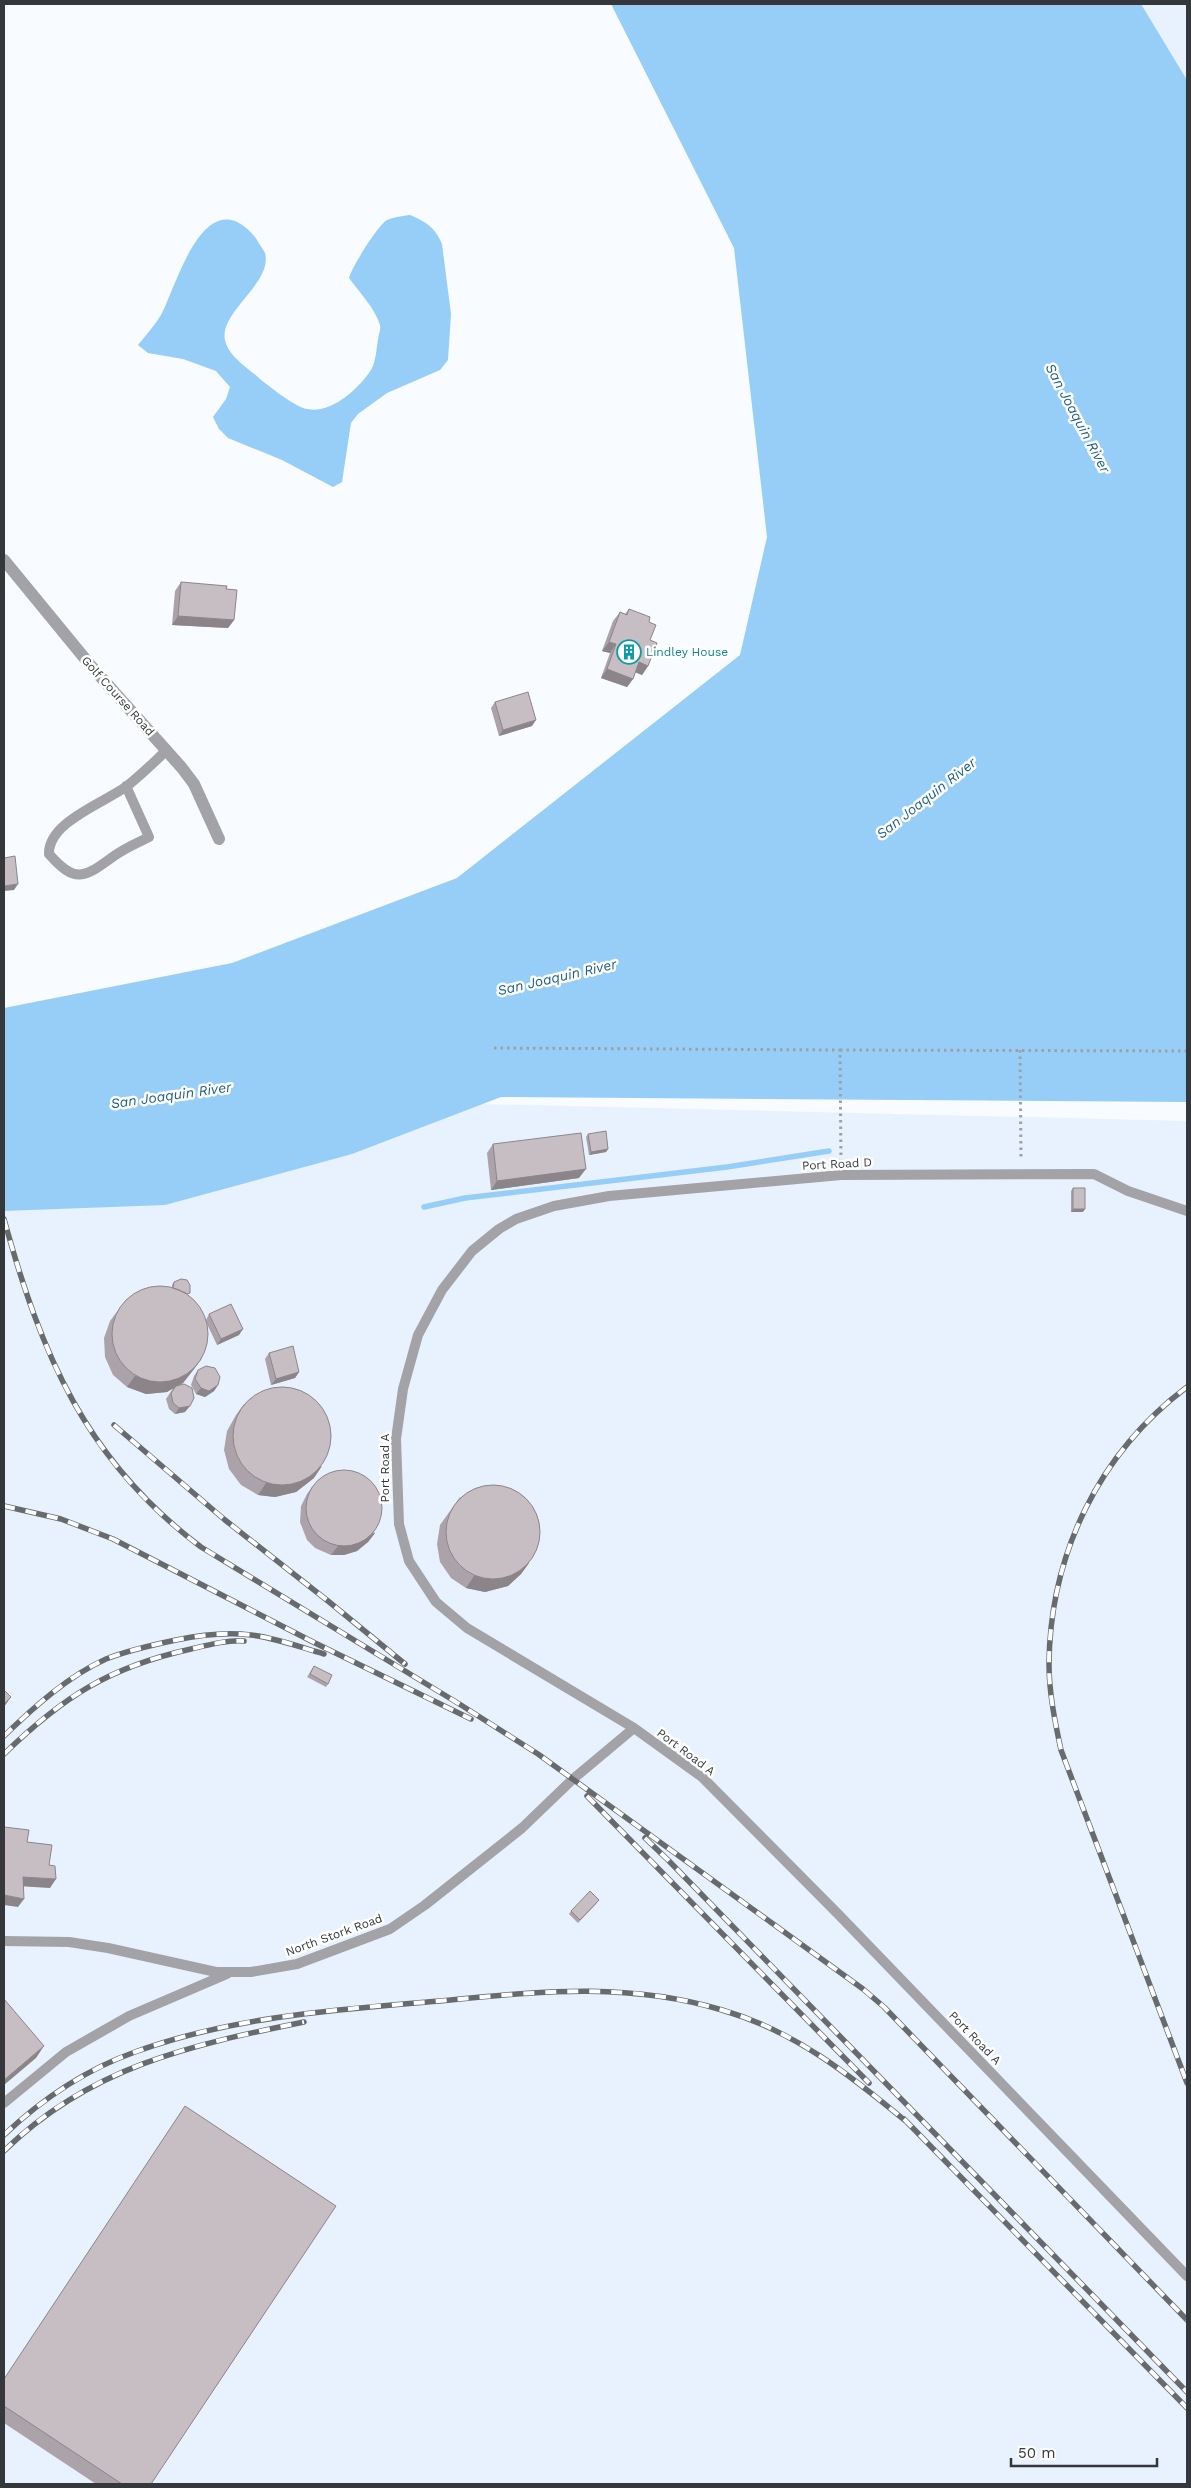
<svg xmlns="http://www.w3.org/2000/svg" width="1191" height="2488" viewBox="0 0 1191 2488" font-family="'Work Sans',sans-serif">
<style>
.built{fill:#e7f2fe}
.water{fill:#96cef7}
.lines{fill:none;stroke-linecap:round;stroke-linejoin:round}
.stream{stroke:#96cef7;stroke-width:5.5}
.path{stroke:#9da0a4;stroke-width:3;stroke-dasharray:2.5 4;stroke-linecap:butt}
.lane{stroke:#a2a2a7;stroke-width:10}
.street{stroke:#a2a2a7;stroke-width:12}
.rail-casing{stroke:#686b6e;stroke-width:5.5}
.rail{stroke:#fff;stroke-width:4;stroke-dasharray:11;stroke-linecap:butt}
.wall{fill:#aba3a9}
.shaded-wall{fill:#8b8589}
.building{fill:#c7bec4;stroke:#8b8589}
.labels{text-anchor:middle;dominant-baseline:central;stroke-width:5;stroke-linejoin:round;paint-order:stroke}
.culture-label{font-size:12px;fill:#0d838f;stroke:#fff;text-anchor:start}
.street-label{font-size:12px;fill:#35383b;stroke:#fff}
.water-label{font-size:14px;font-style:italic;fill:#1e5d83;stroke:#fff}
</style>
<rect width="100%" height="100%" fill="#f8fbff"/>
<!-- built -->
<path class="built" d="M1141,4H1187V80Z
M483,1104L1187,1121V2484H4V1167L128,1148Z"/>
<!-- water -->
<path class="water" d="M611,4H1141L1187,80V1102L501,1097L352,1154L165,1205L4,1211V1008L232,963L457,878L740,655L767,537L734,248Z
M410,215C426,222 435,227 442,244L451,314L448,360L440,370L387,393L358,414L351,423L342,482L333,487L282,460L228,438L219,429L213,417L226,399L230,387L216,371L183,359L148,353L138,345C146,335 155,325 161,315C174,291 195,213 231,220C240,221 252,232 257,240C259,244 263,249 265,253C273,283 219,312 225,340C228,356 248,368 260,379C270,387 295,407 307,409C330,414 356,391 369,373C376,364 376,351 378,340C378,336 381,330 380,325C375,308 359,292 349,278C352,267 378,225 387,220C394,217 403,216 410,215Z"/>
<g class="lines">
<!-- stream -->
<path class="stream" d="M424,1207L465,1198L727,1167L829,1151"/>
<!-- path -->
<path class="path" d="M494,1048L840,1050L841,1162
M840,1050L1187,1051
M1020,1050L1021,1160"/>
<!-- lane -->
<path class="lane" d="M126,786L149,837C137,843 125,848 114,856C85,877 76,885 49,854C48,822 104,803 127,786C141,775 154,762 167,750
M1187,1211L1128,1191L1094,1174L841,1175L609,1196L554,1206L516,1219L499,1229L472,1251L442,1290L418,1335L403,1389L396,1439L399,1524L409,1561L436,1602L467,1628L634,1728L702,1777L840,1916L1187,2276
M4,1941L69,1942L108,1948L216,1972H251L297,1964L390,1929L425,1905L522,1828L573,1779L634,1728
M4,2103L66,2052L129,2016L227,1974"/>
<!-- street -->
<path class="street" d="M4,560L91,666L182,768L194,784L219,839"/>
<!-- rail casing -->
<g class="rail-casing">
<path id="rail" d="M4,1219C41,1354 86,1461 201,1547L461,1705L538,1754L863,1989L884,2007L1187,2320
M1187,1387C1099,1453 1050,1554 1049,1664C1049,1693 1055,1722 1061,1750L1187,2083
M114,1425L225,1520L328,1601L405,1664
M4,1506L61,1519L113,1539L315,1643L471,1719
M4,1736C33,1708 68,1676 106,1659C129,1650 152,1645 176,1640C200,1635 226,1632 251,1635C276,1638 300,1647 324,1654
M4,1754C63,1697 109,1667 191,1649C208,1645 226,1640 244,1641
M587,1796L869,2083
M645,1838L668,1860L1187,2392
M904,2119L1187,2408
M4,2135C41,2100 87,2069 135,2052C228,2018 329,2010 427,2002C529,1993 621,1980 722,2010C795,2031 850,2075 908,2123
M4,2151C90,2067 190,2045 304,2022"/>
</g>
<!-- rail -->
<use href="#rail" class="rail"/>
</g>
<!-- wall -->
<path class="wall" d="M181,582L226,589L234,620L228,628L172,625L175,591Z
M629,609L649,622L650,640L648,666L642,675L635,672L633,679L627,687L601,678L610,653L602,651L613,621L620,612L625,614Z
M495,702L532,726L499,736L491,708Z
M588,1134L608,1149L606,1152L589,1155L586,1137Z
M493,1144L579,1178L491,1190L487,1153Z
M1073,1188L1083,1212H1071V1191Z
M174,1282L188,1295L206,1320L209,1314L239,1335L217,1345L207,1324L202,1358L194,1369L183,1383L179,1385L185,1412L175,1414L169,1409L166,1399L174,1387L167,1392L146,1394L127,1387L113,1375L105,1357L104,1338L110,1321L119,1309L172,1288V1285Z
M269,1353L299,1372L295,1378L271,1385L265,1359Z
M198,1370L218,1385L214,1391L205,1397L196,1394L191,1385L194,1376Z
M244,1404L314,1478L296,1492L275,1497L258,1495L241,1485L229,1469L224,1450L227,1431L236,1415Z
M313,1486L375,1533L368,1542L357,1551L344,1555H331L315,1548L307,1540L300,1522L301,1506L307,1494Z
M460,1497L529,1563L521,1574L508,1586L485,1592L466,1588L451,1578L440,1562L437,1544L440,1525Z
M314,1666L328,1684L326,1687L307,1677Z
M597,1903L578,1923L569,1914L571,1911Z
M4,2379L151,2484H96L4,2423Z"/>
<!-- shaded-wall -->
<path class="shaded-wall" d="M178,616L234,620L228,628L172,625Z
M609,642L616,644L610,653L602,651Z
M639,662L648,666L642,675L632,671Z
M607,669L633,679L627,687L601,678Z
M536,720L532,726L499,736L503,730Z
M18,884L14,890L4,891V886Z
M608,1149L606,1152L589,1155L591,1152Z
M586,1169L579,1178L491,1190L497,1181Z
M1073,1209H1085L1083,1212H1071Z
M243,1329L239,1335L217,1345L221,1339Z
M202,1358L194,1369L183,1383L167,1392L146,1394L127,1387L135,1376Z
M299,1372L295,1378L271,1385L276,1379Z
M218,1385L214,1391L205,1397L196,1394L201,1388Z
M190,1406L185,1412L175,1414L179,1408Z
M322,1466L314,1478L296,1492L275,1497L258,1495L266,1483Z
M375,1533L368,1542L357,1551L344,1555H331L338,1546Z
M529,1563L521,1574L508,1586L485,1592L466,1588L474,1576Z
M11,1697L4,1707V1704Z
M23,1877L56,1879L50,1888L17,1886Z
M4,1895L24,1899L18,1907L4,1905Z
M44,2046L36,2058L4,2085V2080Z"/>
<!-- building -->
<path class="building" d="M181,582L227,586L226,589L237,590L234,620L178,616Z
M629,609L650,617L649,622L656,625L650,640L657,643L648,666L639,662L633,679L607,669L616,644L609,642L620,612L627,615Z
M528,692L536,720L503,730L495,702Z
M15,856L18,884L4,886V858Z
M606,1131L608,1149L591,1152L588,1134Z
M581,1133L586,1169L497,1181L493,1144Z
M1073,1188H1085V1209H1073Z
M181,1279L187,1280L190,1285V1293L187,1294L186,1293L173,1288L174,1282Z
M112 1334a48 48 0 1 1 96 0a48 48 0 1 1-96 0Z
M231,1304L243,1329L221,1339L209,1314Z
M293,1346L299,1372L276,1379L269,1353Z
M206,1366L215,1368L220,1377L218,1385L209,1391L201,1388L195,1379L198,1370Z
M184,1384L192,1388L194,1398L190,1406L179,1408L173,1403L171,1393L176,1386Z
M233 1436a49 49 0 1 1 98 0a49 49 0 1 1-98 0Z
M306 1508a38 38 0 1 1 76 0a38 38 0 1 1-76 0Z
M446 1532a47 47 0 1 1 94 0a47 47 0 1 1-94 0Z
M314,1666L332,1675L328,1684L310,1674Z
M4,1690L11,1697L4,1704Z
M4,1827L29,1830L27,1842L52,1845L49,1865L55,1866L56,1879L23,1877L24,1899L4,1895Z
M590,1891L599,1900L580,1920L571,1911Z
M4,1999L44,2046L4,2080Z
M185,2106L336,2206L151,2484H122L4,2406V2379Z"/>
<!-- icons -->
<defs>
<g id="building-ring" transform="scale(1.25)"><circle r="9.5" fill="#fff" stroke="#0f9aa8" stroke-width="1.5"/><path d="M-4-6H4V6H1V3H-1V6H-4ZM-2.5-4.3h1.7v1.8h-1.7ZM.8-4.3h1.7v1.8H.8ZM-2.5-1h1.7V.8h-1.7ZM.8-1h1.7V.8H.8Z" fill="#0f9aa8"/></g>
</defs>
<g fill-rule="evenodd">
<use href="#building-ring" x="629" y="652"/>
</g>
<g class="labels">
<!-- culture labels -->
<g class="culture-label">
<text x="646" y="652">Lindley House</text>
</g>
<!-- street labels -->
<g class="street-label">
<text transform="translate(118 696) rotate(48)">Golf Course Road</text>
<text transform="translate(837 1164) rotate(-3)">Port Road D</text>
<text transform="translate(385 1468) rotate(-90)">Port Road A</text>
<text transform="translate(686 1752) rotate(37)">Port Road A</text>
<text transform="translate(334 1935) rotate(-20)">North Stork Road</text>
<text transform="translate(975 2038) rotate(46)">Port Road A</text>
</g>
<!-- water labels -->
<g class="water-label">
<text transform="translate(1078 418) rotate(62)">San Joaquin River</text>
<text transform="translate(926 798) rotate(-38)">San Joaquin River</text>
<text transform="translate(557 977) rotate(-13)">San Joaquin River</text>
<text transform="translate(171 1095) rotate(-8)">San Joaquin River</text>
</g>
</g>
<!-- border -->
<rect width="1191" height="2488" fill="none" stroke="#35383b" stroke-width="10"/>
<!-- scale -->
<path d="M1011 2458v8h146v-8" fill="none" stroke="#35383b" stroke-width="2.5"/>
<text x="1018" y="2458" font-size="15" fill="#35383b" stroke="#ffffff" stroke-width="4" paint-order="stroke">50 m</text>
</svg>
